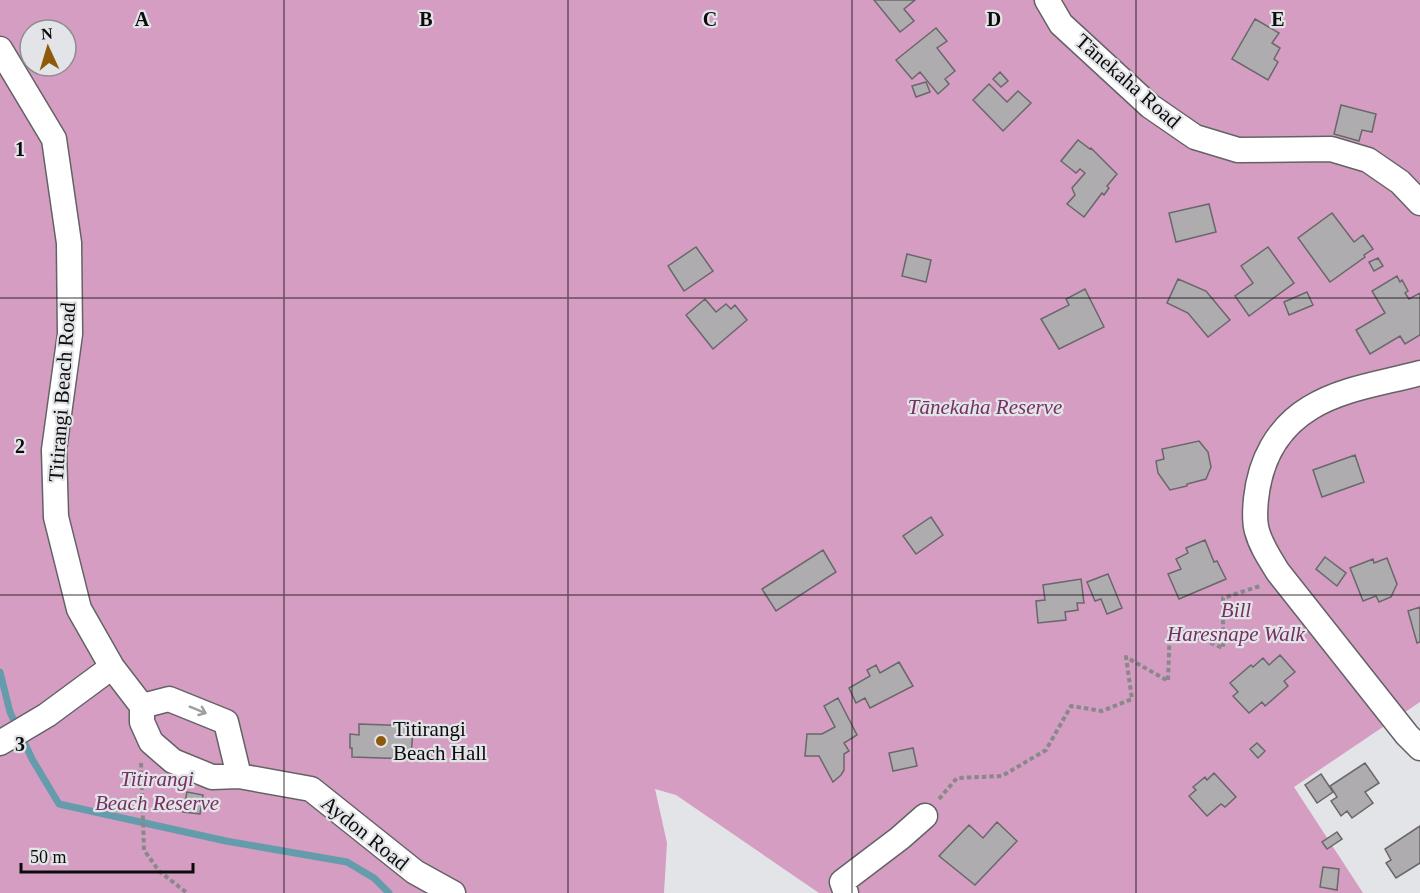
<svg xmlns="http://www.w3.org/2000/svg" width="1420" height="893" viewBox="0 0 1420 893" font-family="Georgia,serif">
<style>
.green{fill:#d59dc2;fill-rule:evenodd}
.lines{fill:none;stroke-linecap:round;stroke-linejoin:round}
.stream{stroke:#649cac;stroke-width:7}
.building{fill:#aeacaf;stroke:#69676a;stroke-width:1.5}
.minor-casing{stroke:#636366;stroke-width:27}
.path{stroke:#89898b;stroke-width:4;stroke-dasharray:4.5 3;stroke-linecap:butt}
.minor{stroke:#fff;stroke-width:24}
.oneway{stroke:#9e9e9e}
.grid{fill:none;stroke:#0c0c0d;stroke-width:1.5;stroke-opacity:0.55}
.poi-dot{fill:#8e5a09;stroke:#e3e4e7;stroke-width:2}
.labels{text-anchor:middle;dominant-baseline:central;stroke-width:4.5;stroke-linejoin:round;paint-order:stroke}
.street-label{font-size:21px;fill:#0c0c0d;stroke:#e3e4e7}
.park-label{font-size:21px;font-style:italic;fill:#743062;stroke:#e3e4e7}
.poi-label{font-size:21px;fill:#0c0c0d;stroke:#e3e4e7;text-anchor:start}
.grid-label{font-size:20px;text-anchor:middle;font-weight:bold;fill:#0c0c0d;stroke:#e3e4e7;stroke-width:4.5;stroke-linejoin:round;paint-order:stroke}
</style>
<rect width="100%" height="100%" fill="#e3e4e7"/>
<!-- green -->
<path class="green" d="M0,0H1420V702L1294,787L1363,893H819L676,795L655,789L667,843L664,893H0ZM30,30H66V66H30Z"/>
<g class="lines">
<!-- stream -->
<path class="stream" d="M0,672L10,712L32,759L59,804L226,841L347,862L374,878L389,893"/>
</g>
<!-- building -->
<path class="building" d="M874,0H915L904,9L914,21L900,32Z
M1255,19L1279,33L1272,43L1280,48L1274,59L1278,62L1268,80L1232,59Z
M936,28L947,41L937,48L955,71L945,79L949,84L938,94L920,72L912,79L896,60Z
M1000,72L1008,81L1001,87L993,79Z
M926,82L930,92L916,97L912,86Z
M989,84L1007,102L1018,91L1031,103L1003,131L973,100Z
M1341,105L1376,114L1372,132L1362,130L1359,141L1334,134Z
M1078,140L1090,149L1091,148L1117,174L1107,186L1109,188L1104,195L1102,193L1084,217L1067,204L1075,195L1072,188L1085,173L1080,169L1076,173L1061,161Z
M1209,204L1216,232L1176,242L1169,213Z
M1332,213L1354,242L1363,235L1373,249L1364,255L1365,257L1330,282L1298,238Z
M696,247L713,271L684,291L668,266Z
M1268,247L1294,283L1249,316L1235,296L1253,283L1241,266Z
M907,254L931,260L926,282L902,276Z
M1378,258L1383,266L1374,271L1369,262Z
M1397,276L1400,282L1402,280L1408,291L1405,293L1409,299L1420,293V335L1405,344L1400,336L1370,354L1356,330L1385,313L1372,291Z
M1178,279L1206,291L1230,320L1208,337L1188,313L1167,303Z
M1085,289L1104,327L1059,349L1041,319L1069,305L1066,299Z
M1307,292L1313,305L1289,315L1284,302Z
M705,299L716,312L726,304L731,309L735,305L747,320L713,349L686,315Z
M1199,441L1208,452L1211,467L1206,479L1187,484V486L1170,490L1158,473L1156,461L1164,459L1162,449Z
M1355,455L1364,482L1322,497L1313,470Z
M931,517L943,535L916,554L903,536Z
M1205,540L1214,562L1217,561L1226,579L1179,599L1168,574L1181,569L1176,559L1188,553L1186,548Z
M823,550L836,572L776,611L762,589Z
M1325,557L1346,573L1337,586L1316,569Z
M1387,558L1397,584L1391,597L1379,602L1376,596L1363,601L1350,568L1373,559L1374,563Z
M1108,574L1122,608L1107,614L1101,599L1095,601L1087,582Z
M1081,579L1084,603H1077L1078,610L1065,612L1066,620L1038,623L1036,601L1045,600L1043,585Z
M1420,607V642L1417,643L1408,611Z
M1280,655L1295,672L1284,681L1288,686L1265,706L1262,702L1249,713L1233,696L1238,692L1230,683L1251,665L1253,667L1263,658L1269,665Z
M899,662L913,686L870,708L865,698L856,703L849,688L870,676L867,670L876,665L880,673Z
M838,698L857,735L844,743L849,751L844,754V770L841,775L833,782L819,756H805L807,734H822L835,727L824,706Z
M359,724L413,726L411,759L352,757V748H350V734L359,735Z
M1257,743L1265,751L1258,758L1250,749Z
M913,748L917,766L893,771L889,753Z
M1365,763L1379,783L1365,792L1373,803L1352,818L1347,811L1341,816L1331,801L1337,797L1330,786Z
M1214,773L1236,797L1225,807L1221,804L1207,816L1189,796L1196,790L1193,787L1205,777L1207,780Z
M1321,774L1333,792L1317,803L1305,785Z
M187,792L203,795L200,814L183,812Z
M997,822L1017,841L975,885L939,856L969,825L983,838Z
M1420,826V863L1396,878L1386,863L1391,860L1385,849Z
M1337,832L1342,839L1327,849L1322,842Z
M1323,867L1339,869L1337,890L1320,887Z"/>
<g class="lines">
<!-- minor casing -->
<g class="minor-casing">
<path id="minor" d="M1047,0L1061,24L1150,106L1195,137L1238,150L1331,149L1368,160L1400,182L1420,203
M0,49L54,139L69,243L70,334L54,450L56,517L79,609L112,667L142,706V722L151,742L173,761L212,777L239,776L311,789L415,872L453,893
M1420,373C1384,383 1342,388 1310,408C1277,428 1260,461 1256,499C1255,509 1254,521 1257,531C1261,546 1270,559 1278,572L1407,735L1420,748
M142,706L169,699L226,722L239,776
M0,743L47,715L112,667
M846,893L842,882L900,838L925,816"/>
</g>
<!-- path -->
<path class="path" d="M141,763L144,850L159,871L187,893
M939,799L957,778L1002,776L1046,750L1071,706L1102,711L1132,699L1126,657L1168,681L1170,626L1223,648V598L1260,586"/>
<!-- minor -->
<use href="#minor" class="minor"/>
</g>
<!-- one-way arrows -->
<defs><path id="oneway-shaft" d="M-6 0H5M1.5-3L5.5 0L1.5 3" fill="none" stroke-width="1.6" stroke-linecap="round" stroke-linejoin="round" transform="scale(1.5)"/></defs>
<use class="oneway" href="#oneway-shaft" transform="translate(198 710) rotate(22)"/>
<!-- grid -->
<path class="grid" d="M284,0V893M568,0V893M852,0V893M1136,0V893M0,298H1420M0,595H1420"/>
<!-- markers -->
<circle class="poi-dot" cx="381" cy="741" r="6"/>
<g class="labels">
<!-- street labels -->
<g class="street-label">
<text transform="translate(1128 81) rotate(41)">Tānekaha Road</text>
<text transform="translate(62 392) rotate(-86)">Titirangi Beach Road</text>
<text transform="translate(365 833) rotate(39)">Aydon Road</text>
</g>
<!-- park labels -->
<g class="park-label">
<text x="985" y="407">Tānekaha Reserve</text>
<text x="1236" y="610">Bill<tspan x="1236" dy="24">Haresnape Walk</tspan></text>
<text x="157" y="779">Titirangi<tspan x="157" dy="24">Beach Reserve</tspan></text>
</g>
<!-- poi labels -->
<g class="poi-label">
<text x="393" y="729">Titirangi<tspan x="393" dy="24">Beach Hall</tspan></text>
</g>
</g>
<g class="grid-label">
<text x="142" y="26">A</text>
<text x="426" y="26">B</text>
<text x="710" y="26">C</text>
<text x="994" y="26">D</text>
<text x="1278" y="26">E</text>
<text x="20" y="156">1</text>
<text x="20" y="453">2</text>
<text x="20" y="751">3</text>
</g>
<!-- north arrow -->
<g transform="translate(48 48) rotate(356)"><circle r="28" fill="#e3e4e7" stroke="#8d8e90" stroke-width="1.5"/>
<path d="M0-4.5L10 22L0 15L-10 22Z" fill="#8e5a09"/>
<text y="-9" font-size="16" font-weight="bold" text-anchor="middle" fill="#0c0c0d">N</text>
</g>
<!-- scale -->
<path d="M21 863v9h172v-9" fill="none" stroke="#0c0c0d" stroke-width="3"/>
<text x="30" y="863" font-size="18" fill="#0c0c0d" stroke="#e3e4e7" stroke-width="4.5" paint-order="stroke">50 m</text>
</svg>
